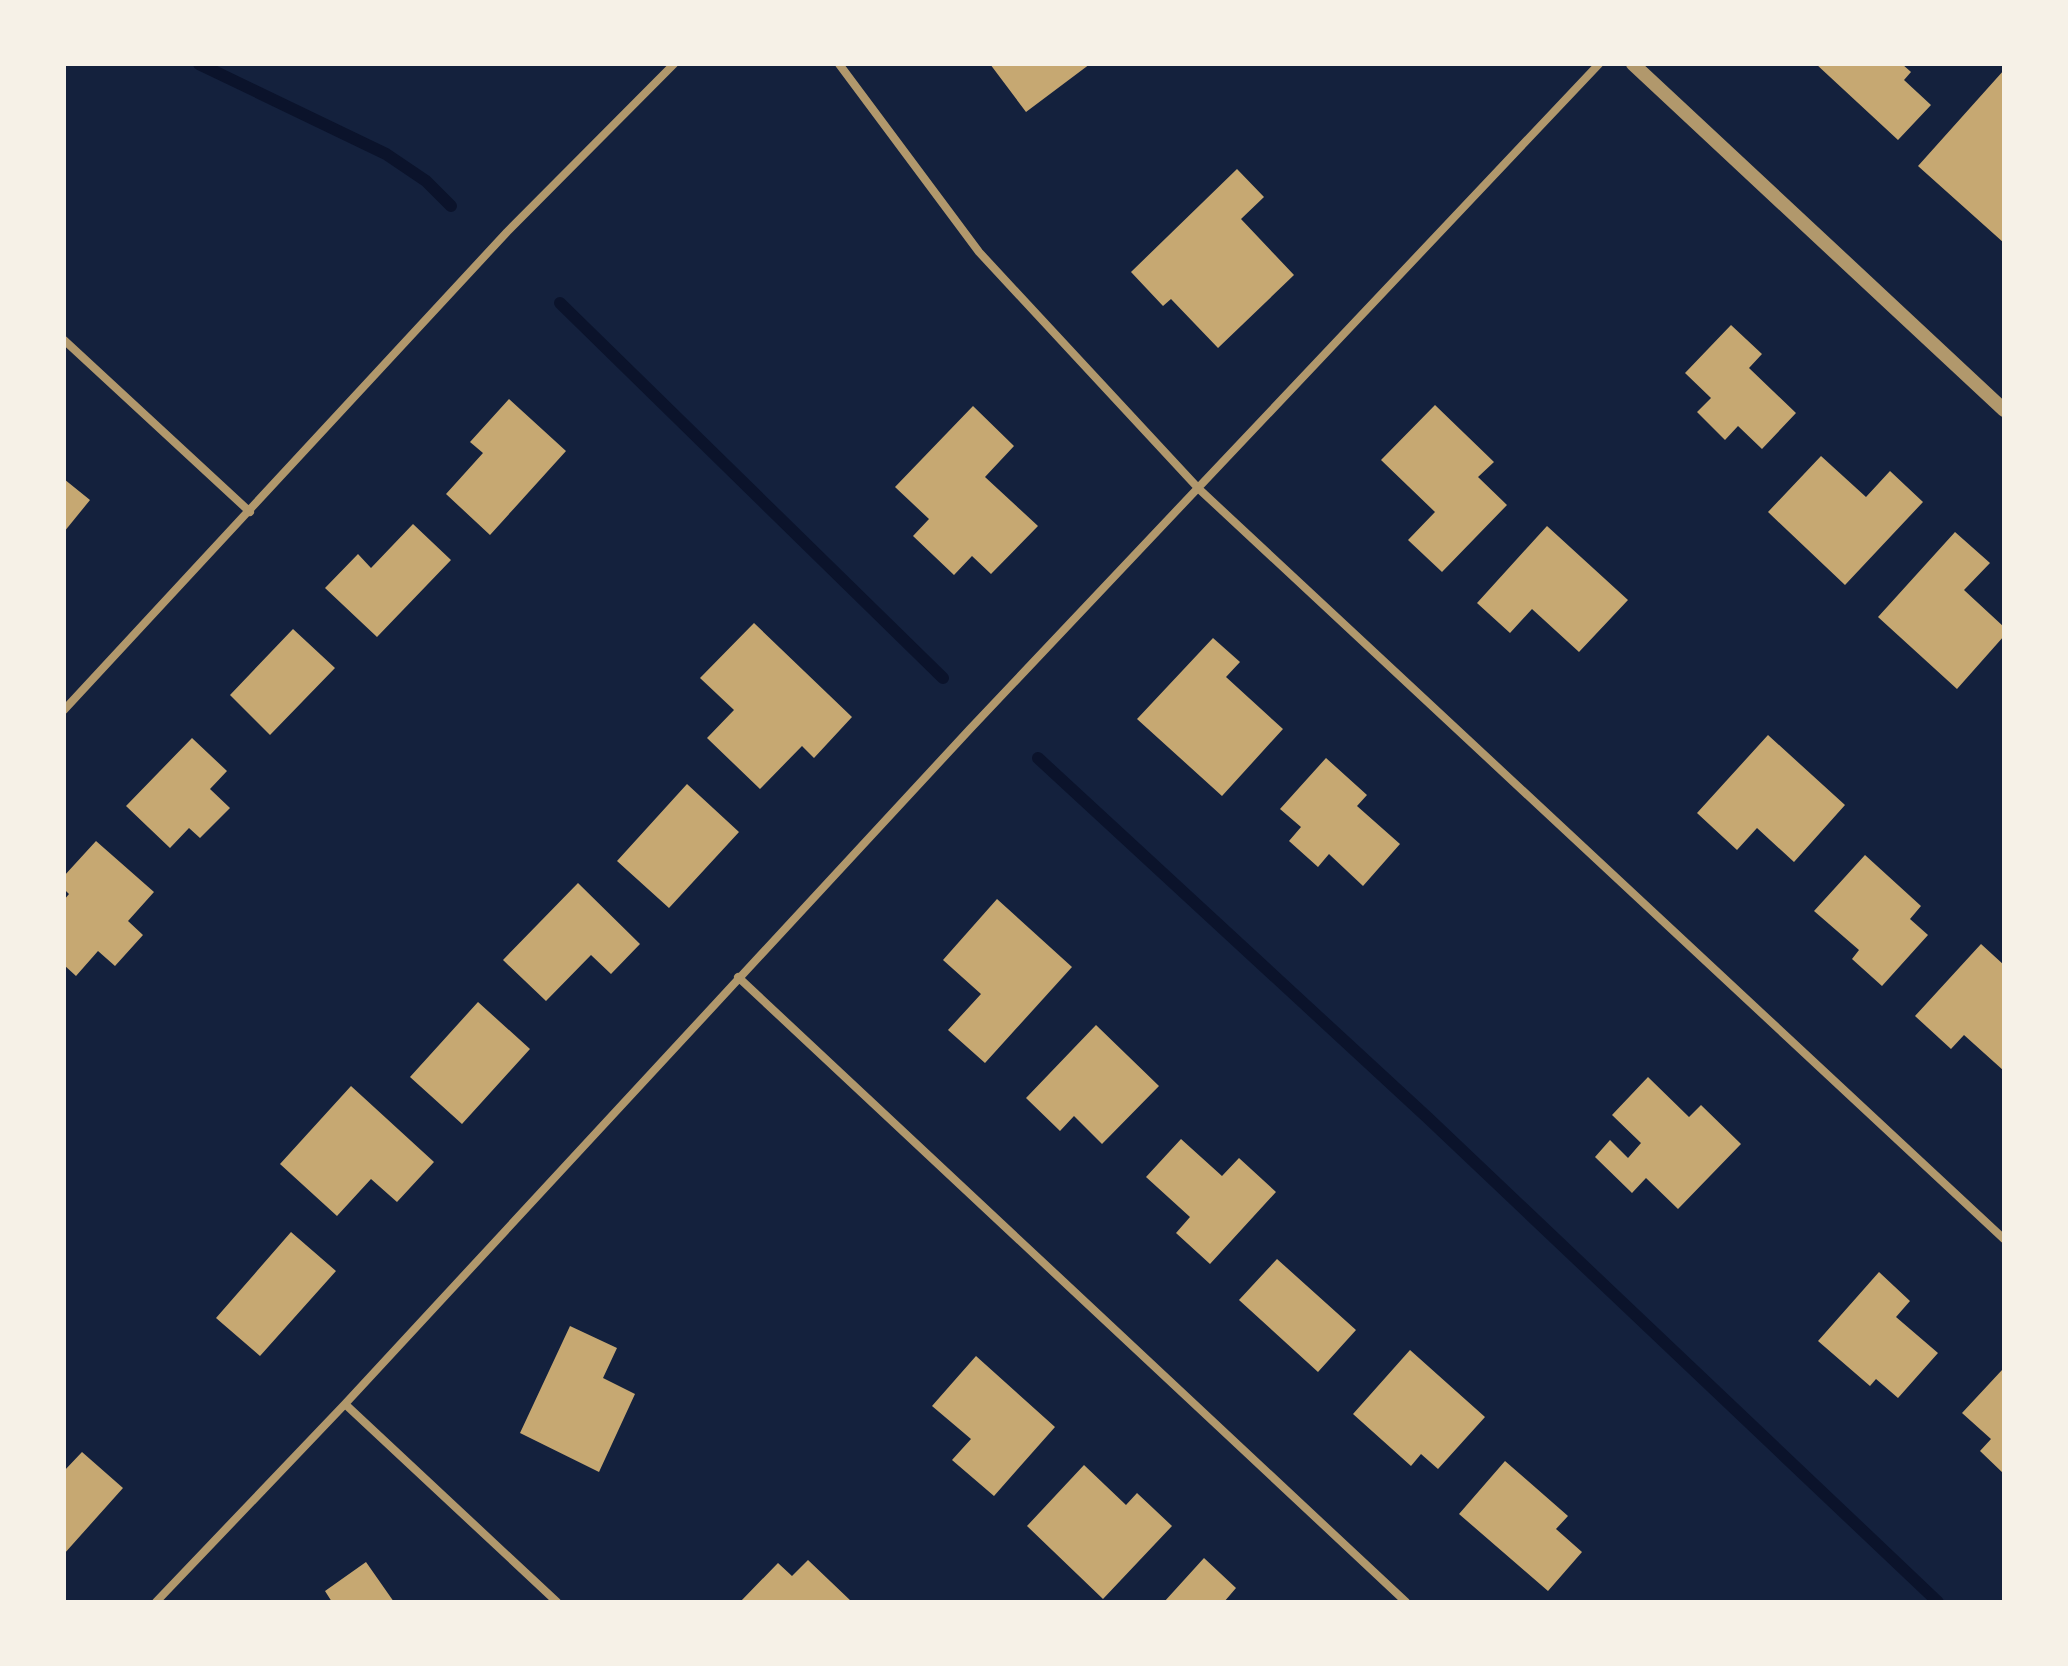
<svg xmlns="http://www.w3.org/2000/svg" width="2068" height="1666" viewBox="0 0 2068 1666" font-family="'Roboto Condensed',sans-serif">
<style>
.lines{fill:none;stroke-linecap:round;stroke-linejoin:round}
.stream{stroke:#0b132b;stroke-width:12}
.building{fill:#c6a872}
.minor{stroke:#b1986c;stroke-width:8}
.tertiary{stroke:#b1986c;stroke-width:14}
</style>
<rect width="100%" height="100%" fill="#14213d"/>
<g class="lines">
<!-- stream -->
<path class="stream" d="M199,64L386,154L426,181L451,206
M560,303L943,678
M1038,758L1428,1118L1938,1602"/>
</g>
<!-- building -->
<path class="building" d="M990,64H1090L1026,112Z
M1816,64H1902L1911,72L1904,80L1931,105L1898,140Z
M2004,70V243L1918,166Z
M1237,169L1264,197L1241,219L1294,275L1218,348L1171,299L1163,306L1131,272Z
M1731,325L1762,354L1749,368L1796,413L1762,449L1738,426L1725,440L1697,412L1711,398L1685,373Z
M509,399L566,451L490,535L446,494L483,453L470,442Z
M1435,405L1494,462L1478,477L1507,505L1442,572L1408,540L1435,512L1381,460Z
M973,406L1014,446L985,477L1038,526L991,574L972,556L954,575L913,536L929,519L895,487Z
M1821,456L1866,497L1890,471L1923,502L1845,585L1768,512Z
M64,479L90,500L64,532Z
M413,524L451,560L377,637L325,588L358,554L371,568Z
M1547,526L1628,600L1579,652L1532,609L1510,633L1477,603Z
M1955,532L1990,563L1964,590L2004,627V636L1957,689L1878,617Z
M754,623L852,717L814,758L802,746L760,789L707,738L734,710L700,678Z
M293,629L335,668L270,735L230,695Z
M1213,638L1240,662L1226,677L1283,729L1222,796L1137,719Z
M1768,735L1845,805L1794,862L1757,828L1737,850L1697,813Z
M192,738L227,771L210,789L230,808L200,838L189,828L170,848L126,806Z
M1326,758L1367,795L1357,806L1400,844L1363,886L1329,854L1318,867L1289,841L1301,827L1280,809Z
M687,784L739,832L669,908L617,861Z
M96,841L154,892L128,921L143,935L115,966L98,951L76,976L64,965V900L69,894L64,889V876Z
M1865,855L1921,906L1910,919L1928,935L1882,986L1852,959L1859,950L1814,911Z
M578,883L640,944L611,974L591,955L546,1001L503,960Z
M997,899L1072,967L985,1063L948,1030L981,994L943,960Z
M1981,944L2004,965V1071L1964,1035L1951,1049L1915,1016Z
M478,1002L530,1049L462,1124L410,1077Z
M1096,1025L1159,1086L1102,1144L1074,1116L1060,1131L1026,1098Z
M1648,1077L1689,1117L1701,1105L1741,1144L1678,1209L1646,1178L1632,1193L1595,1157L1610,1140L1628,1158L1641,1143L1612,1115Z
M351,1086L434,1162L397,1202L371,1179L337,1216L280,1164Z
M1181,1139L1222,1176L1239,1158L1276,1192L1210,1264L1176,1233L1190,1217L1146,1177Z
M291,1232L336,1271L260,1356L216,1318Z
M1277,1259L1356,1330L1318,1372L1239,1300Z
M1879,1272L1910,1301L1896,1317L1938,1353L1898,1398L1876,1379L1870,1386L1818,1341Z
M570,1326L617,1348L603,1378L635,1394L599,1472L520,1433Z
M1410,1350L1485,1417L1438,1469L1421,1454L1411,1466L1353,1414Z
M976,1356L1055,1427L994,1496L952,1460L971,1439L932,1406Z
M2002,1370L2004,1371V1474L1980,1451L1991,1439L1962,1413Z
M82,1452L123,1488L64,1554V1471Z
M1505,1461L1568,1516L1556,1529L1582,1552L1548,1591L1459,1514Z
M1084,1465L1126,1505L1137,1493L1172,1526L1103,1599L1027,1526Z
M1204,1558L1236,1588L1224,1602H1164Z
M808,1560L852,1602H740L778,1563L792,1576Z
M366,1562L394,1602H332L325,1591Z"/>
<g class="lines">
<!-- minor -->
<path class="minor" d="M839,64L979,252L1199,489L2004,1239
M64,340L250,512
M64,710L507,232L674,64
M738,977L1406,1602
M345,1404L557,1602
M156,1602L345,1404L970,729L1599,64"/>
<!-- tertiary -->
<path class="tertiary" d="M1633,64L2004,410"/>
</g>
<!-- border -->
<rect width="2068" height="1666" fill="none" stroke="#f6f1e7" stroke-width="132"/>
</svg>
